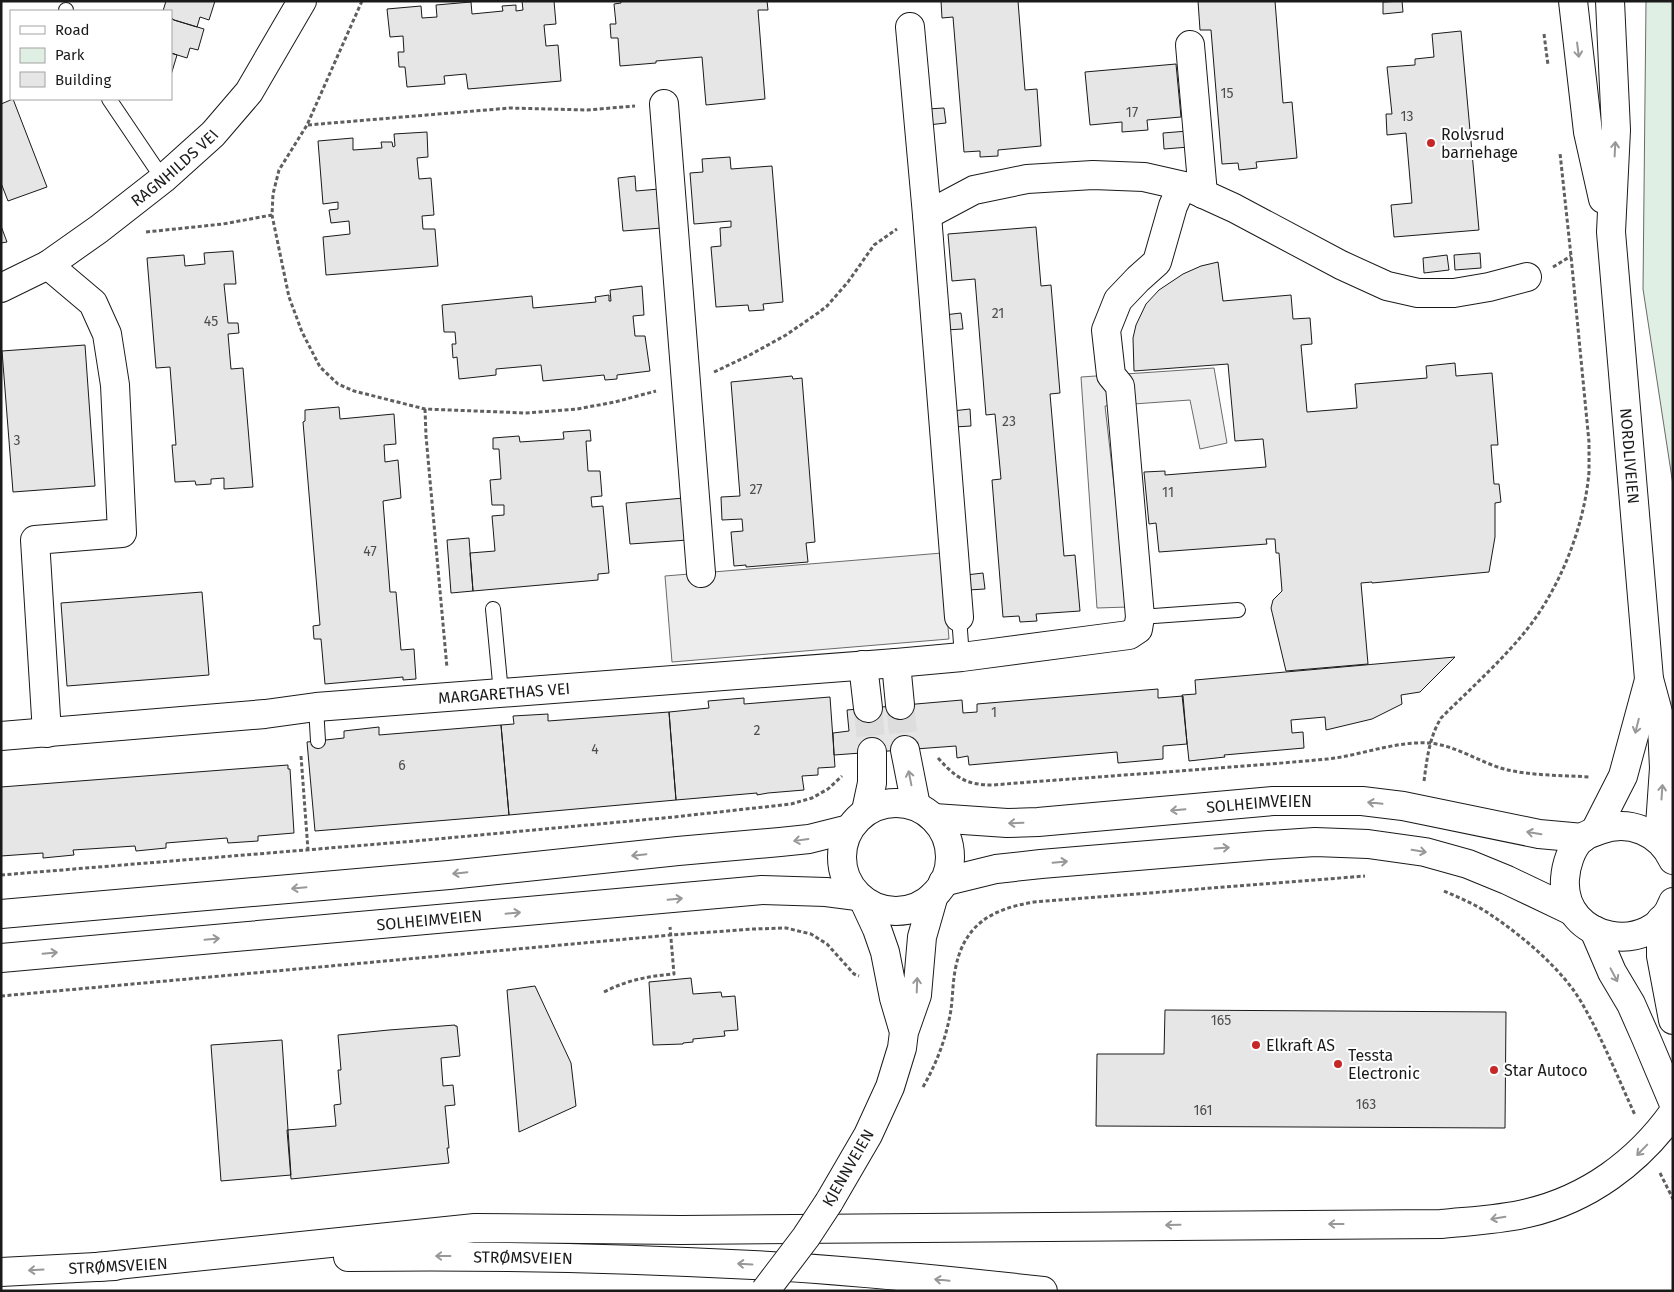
<svg xmlns="http://www.w3.org/2000/svg" width="1674" height="1292" viewBox="0 0 1674 1292" font-family="'Fira Sans',sans-serif">
<style>
.green{fill:#e0efe3;stroke:#6a6a6a}
.parking{fill:#ededed;stroke:#6a6a6a}
.building{fill:#e6e6e6;stroke:#1a1a1a}
.lines{fill:none;stroke-linecap:round;stroke-linejoin:round}
.minor-tunnel{stroke:#ddd;stroke-width:28;stroke-dasharray:28 14;stroke-linecap:butt}
.service-casing{stroke:#1a1a1a;stroke-width:16}
.minor-casing{stroke:#1a1a1a;stroke-width:30}
.tertiary-casing{stroke:#1a1a1a;stroke-width:30}
.secondary-casing{stroke:#1a1a1a;stroke-width:30}
.motorway-casing{stroke:#1a1a1a;stroke-width:30}
.path{stroke:#5f5f5f;stroke-width:3;stroke-dasharray:4 2.5;stroke-linecap:butt}
.service{stroke:#fff;stroke-width:14}
.minor{stroke:#fff;stroke-width:28}
.tertiary{stroke:#fff;stroke-width:28}
.secondary{stroke:#fff;stroke-width:28}
.motorway{stroke:#fff;stroke-width:28}
.tertiary-bridge-casing{stroke:#1a1a1a;stroke-width:30;stroke-linecap:butt}
.tertiary-bridge{stroke:#fff;stroke-width:28}
.oneway{stroke:#989898}
.poi-dot{fill:#c62828;stroke:#fff;stroke-width:2}
.labels{text-anchor:middle;dominant-baseline:central;stroke-width:4;stroke-linejoin:round;paint-order:stroke}
.number-label{font-size:14px;fill:#4d4d4d}
.poi-label{font-size:16px;fill:#1a1a1a;stroke:#fff;text-anchor:start}
.street-label{font-size:16px;fill:#1a1a1a;stroke:#fff}
</style>
<rect width="100%" height="100%" fill="#fff"/>
<!-- green -->
<path class="green" d="M1646,1H1673V485L1643,289Z"/>
<!-- parking -->
<path class="parking" d="M1214,368L1227,443L1200,449L1190,400L1105,406L1128,607L1097,608L1081,377Z
M942,553L949,639L672,662L665,576Z"/>
<!-- building -->
<path class="building" d="M166,1H215L209,20L200,17L197,27L174,20L171,18V11H163Z
M522,1H554L556,24L544,25L546,46L558,45L561,81L468,89L466,74L444,76L445,84L407,87L405,67H399L398,52H404L403,36L390,37L387,9L421,6L422,18L437,17L436,5L471,2L472,14L503,11L502,6L516,5V11L523,10Z
M621,1H767L768,10H758L765,99L706,105L702,57L656,61V63L620,66L618,38H611L610,24H616L614,4L621,3Z
M941,1H1018L1025,90L1037,89L1041,146L998,150V156L980,157V151L964,152L953,17L942,18Z
M1198,1H1275L1283,103L1292,102L1297,158L1256,162L1257,168L1239,170L1238,163L1222,164L1211,30H1200Z
M1402,1L1403,12L1383,14V2Z
M171,18L174,20L204,29L198,50L190,48L187,58L171,53Z
M1461,31L1479,230L1394,237L1391,205L1412,203L1406,133L1387,135L1386,114H1392L1387,67L1415,65V59L1434,57L1432,34Z
M171,53L177,55L171,75Z
M1176,64L1181,117L1147,120L1148,130L1122,132V122L1090,125L1085,72Z
M13,99L47,187L8,201L1,183V104Z
M944,108L946,123L928,125L927,109Z
M1188,131L1189,147L1164,149L1163,133Z
M427,132L428,157L417,158L419,179L431,178L434,215L422,216L423,229H435L438,266L326,275L323,237L350,234L349,221L331,223L329,210L338,209V202L323,204L318,141L353,138V150L382,148L381,142H392L393,147L395,146L394,134Z
M730,157L731,169L772,166L783,302L763,304L764,310L749,311L748,305L716,307L711,247L721,246L720,228L731,227V221L694,224L690,173L703,172L702,159Z
M635,176L636,191L659,189L662,228L623,231L618,178Z
M1,226L7,242L1,243Z
M1036,227L1041,286L1051,285L1060,393L1050,394L1064,556L1075,555L1080,611L1036,614L1037,621L1020,622L1019,616L1003,617L992,480L1001,479L995,414L986,415L975,279L952,281L948,234Z
M233,251L236,284H224L228,323H238L239,333L228,334L231,369L243,368L253,487L224,489V478L211,479V484L196,485L195,481L175,482L172,445H176L170,367L156,368L147,258L184,255L185,266L205,264L204,253Z
M1480,253L1481,268L1455,270L1454,255Z
M1447,255L1449,270L1424,273L1423,258Z
M1218,262L1223,301L1291,295L1293,319L1310,318L1312,344L1301,345L1307,412L1357,408L1355,384L1427,378L1426,366L1455,363L1456,376L1492,373L1498,445H1491L1494,484H1499L1501,502L1495,503V537L1489,572L1372,583V582L1361,583L1368,664L1286,671L1271,608L1273,600L1282,591L1279,553H1276L1275,539H1266L1267,544L1159,552L1156,523L1149,524L1144,472L1165,471V475L1266,467L1263,439L1235,441L1228,364L1134,371L1133,338L1136,325L1146,304L1159,290L1183,274L1201,266Z
M642,286L644,315L633,316L635,336H645L650,371L617,375V379L605,380L604,375L543,381L541,365L496,369V375L459,379L457,357L453,358L452,344H456L455,332H444L442,305L532,296L533,308L596,302L595,297L609,295V301H611L610,290Z
M961,313L963,329L945,330L944,315Z
M85,345L95,486L13,492L2,351Z
M792,376L793,379L802,378L815,542L806,543L808,562L746,567V565L734,566L731,532L743,531L742,519L722,520L721,497L740,496L731,382Z
M339,407L340,419L394,414L396,444L384,445L385,462L398,460L401,498L383,501L390,592H396L401,650L414,649L416,679L403,680V677L325,684L321,639H314L313,626L320,625L303,422L305,421V410Z
M970,409L971,426L954,427L952,411Z
M590,430L591,441H586L588,471H600L602,496L591,497L592,507L603,506L609,573L598,574V580L473,591L470,553L495,551L492,516L504,515V505H492L490,480L501,479L499,449H493V438L519,436L520,442L564,439L563,432Z
M684,498L688,540L630,544L626,503Z
M469,538L473,591L451,593L447,540Z
M983,573L985,589L968,590L966,575Z
M202,592L209,675L67,686L61,603Z
M1455,657L1420,692L1401,695L1402,704L1372,719L1326,730L1325,717L1291,720L1292,733L1303,732L1304,748L1224,755L1225,757L1189,761L1182,695L1196,694L1195,680Z
M1158,689V698L1183,696L1187,744L1163,746V759L1118,763L1117,752L969,765L968,756L957,758L956,746L834,755L833,733L849,731L847,710L962,700L963,713L977,712V704Z
M830,697L835,767L818,768V775L802,776L804,790L768,793L757,795V793L676,800L669,712L709,708L708,701L744,698V704Z
M669,712L676,800L509,815L501,725L514,724L513,716L548,714V721Z
M501,725L509,815L315,831L307,742L344,738V731L379,727V735Z
M288,765V769H290L294,833L258,836V841L228,843L227,838L166,843V848L136,851L135,846L73,850L74,855L43,858V853L1,856V787Z
M691,978L693,994L721,992L722,997L735,996L738,1030L724,1031L725,1036L693,1039V1042L683,1043V1044L653,1045L649,982Z
M535,986L571,1063L576,1106L519,1132L507,990Z
M1165,1010L1506,1012L1505,1128L1096,1126L1097,1054H1164Z
M455,1025V1026H457L460,1056L441,1058L443,1086L453,1085L455,1105L445,1106L449,1148H447L449,1163L291,1179L287,1130L336,1126L334,1105L341,1104L338,1070H341L338,1035L389,1030Z
M282,1040L291,1175L221,1181L211,1045Z"/>
<g class="lines">
<!-- minor-tunnel -->
<path class="minor-tunnel" d="M900,705L905,750
M868,708L872,752"/>
<!-- service casing -->
<g class="service-casing">
<path id="service" d="M66,10V11
M109,99L163,179
M493,609L501,693
M959,617L962,657
M1140,617L1238,610
M316,707L318,741"/>
</g>
<!-- minor casing -->
<g class="minor-casing">
<g id="minor">
<path d="M910,27L927,215L959,617"/>
<path d="M1190,45L1203,194"/>
<path d="M664,104L701,573"/>
<path d="M927,215L974,190L1027,179L1093,175L1144,177L1188,187L1234,208L1341,265L1387,286L1418,293H1454L1489,287L1527,277"/>
<path id="s1" d="M1,288L48,265L99,229L163,179L213,134L249,92L302,1"/>
<path d="M896,663L900,705"/>
<path d="M863,665L868,708"/>
<path d="M47,733L35,540L122,533L115,385L107,334L93,303L48,265"/>
<path id="s2" d="M1,736L265,714L316,707L896,663L962,657L1129,635L1138,629L1140,617L1120,386L1111,375L1106,330L1118,300L1138,279L1157,262L1173,206L1182,186"/>
<path d="M905,750L916,806"/>
<path d="M866,811L872,783V752"/>
</g>
</g>
<!-- tertiary casing -->
<g class="tertiary-casing">
<path id="tertiary" d="M864,901L877,929L885,952L894,998L904,1032
M829,1202L868,1135L890,1087L902,1048L904,1032L917,995L922,937L934,895"/>
</g>
<!-- secondary casing -->
<g class="secondary-casing">
<g id="secondary">
<path d="M1573,1L1588,132L1603,199"/>
<path id="s3" d="M1610,1L1616,130L1611,232L1649,679L1662,727L1664,768L1659,840"/>
<circle cx="896" cy="857" r="54"/>
<path id="s4" d="M934,818L1007,823L1038,822L1273,801H1362L1403,806L1539,834L1583,838"/>
<path d="M1595,831L1623,776L1649,680"/>
<path d="M1673,860C1660,832 1629,819 1600,830C1594,832 1587,834 1582,838C1571,848 1566,865 1565,879C1561,943 1653,958 1673,902"/>
<path d="M943,882L996,869L1041,864L1269,845L1315,842L1368,844L1425,852L1468,864L1507,880L1572,911"/>
<path d="M1,914L449,875L678,851L780,842L809,839L849,829"/>
<path id="s5" d="M1,958L762,890L826,892L857,896"/>
</g>
</g>
<!-- motorway casing -->
<g class="motorway-casing">
<g id="motorway">
<path d="M1661,920V956L1673,1020"/>
<path d="M1594,930L1612,972L1631,1004L1646,1038L1673,1102"/>
<path id="s6" d="M348,1257C483,1255 618,1258 753,1265C850,1270 946,1280 1043,1291"/>
<path d="M97,1267L475,1228L681,1230L1441,1224C1470,1221 1500,1220 1528,1213C1588,1199 1638,1162 1673,1113"/>
<path d="M1,1272L115,1266"/>
</g>
</g>
<!-- path -->
<path class="path" d="M362,1L307,125L279,170L273,194L272,215L289,297L302,332L320,367L338,384L354,391L425,409L526,413L577,409L615,402L656,391
M1544,34L1548,65
M308,125L510,108L587,110L635,106
M146,232L223,224L272,215
M1553,267L1571,256
M714,372L748,356L786,335L818,313L827,306L848,282L874,245L897,229
M425,409L426,436L447,668
M301,756L308,850
M938,758C956,778 966,785 993,785C1105,776 1217,769 1328,759C1362,755 1395,741 1429,743C1455,745 1479,762 1504,769C1531,776 1561,775 1590,777
M1424,781C1427,759 1429,738 1441,718C1467,692 1495,667 1519,639C1557,596 1584,530 1589,472C1589,462 1589,452 1589,442L1571,256L1560,153
M1,875L415,841L674,817L791,804L812,798L828,789L842,776
M1444,891C1460,898 1477,905 1491,915C1524,937 1564,971 1583,1005C1603,1040 1618,1078 1635,1115
M604,992C627,980 649,976 674,974L670,927
M1,996L671,935L753,929L786,928L811,934L827,944L854,974L859,976
M923,1087C935,1066 944,1044 949,1020C953,1004 952,987 955,971C963,925 991,909 1034,902L1365,876
M1660,1173L1673,1199"/>
<!-- service -->
<use href="#service" class="service"/>
<!-- minor -->
<use href="#minor" class="minor"/>
<!-- tertiary -->
<use href="#tertiary" class="tertiary"/>
<!-- secondary -->
<use href="#secondary" class="secondary"/>
<!-- motorway -->
<use href="#motorway" class="motorway"/>
<!-- tertiary-bridge casing -->
<g class="tertiary-bridge-casing">
<path id="tertiary-bridge" d="M765,1291L806,1237L829,1202"/>
</g>
<!-- tertiary-bridge -->
<use href="#tertiary-bridge" class="tertiary-bridge"/>
</g>
<!-- one-way arrows -->
<defs><path id="oneway-shaft" d="M-6 0H5M1.5-3L5.5 0L1.5 3" fill="none" stroke-width="1.6" stroke-linecap="round" stroke-linejoin="round" transform="scale(1.25)"/></defs>
<g class="oneway">
<use href="#oneway-shaft" transform="translate(1578 50) rotate(83)"/>
<use href="#oneway-shaft" transform="translate(1615 149) rotate(-87)"/>
<use href="#oneway-shaft" transform="translate(1637 726) rotate(104)"/>
<use href="#oneway-shaft" transform="translate(910 778) rotate(-101)"/>
<use href="#oneway-shaft" transform="translate(1662 792) rotate(-86)"/>
<use href="#oneway-shaft" transform="translate(1375 803) rotate(-174)"/>
<use href="#oneway-shaft" transform="translate(1178 810) rotate(175)"/>
<use href="#oneway-shaft" transform="translate(1016 823) rotate(178)"/>
<use href="#oneway-shaft" transform="translate(1534 833) rotate(-171)"/>
<use href="#oneway-shaft" transform="translate(801 840) rotate(172)"/>
<use href="#oneway-shaft" transform="translate(1222 848) rotate(-4)"/>
<use href="#oneway-shaft" transform="translate(1419 851) rotate(9)"/>
<use href="#oneway-shaft" transform="translate(639 855) rotate(174)"/>
<use href="#oneway-shaft" transform="translate(1060 862) rotate(-5)"/>
<use href="#oneway-shaft" transform="translate(460 873) rotate(174)"/>
<use href="#oneway-shaft" transform="translate(299 888) rotate(175)"/>
<use href="#oneway-shaft" transform="translate(675 899) rotate(-5)"/>
<use href="#oneway-shaft" transform="translate(513 913) rotate(-5)"/>
<use href="#oneway-shaft" transform="translate(212 939) rotate(-5)"/>
<use href="#oneway-shaft" transform="translate(50 953) rotate(-5)"/>
<use href="#oneway-shaft" transform="translate(1614 975) rotate(62)"/>
<use href="#oneway-shaft" transform="translate(917 985) rotate(-88)"/>
<use href="#oneway-shaft" transform="translate(1642 1150) rotate(134)"/>
<use href="#oneway-shaft" transform="translate(1498 1218) rotate(171)"/>
<use href="#oneway-shaft" transform="translate(1336 1224) rotate(180)"/>
<use href="#oneway-shaft" transform="translate(1173 1225) rotate(179)"/>
<use href="#oneway-shaft" transform="translate(443 1256) rotate(180)"/>
<use href="#oneway-shaft" transform="translate(745 1264) rotate(-177)"/>
<use href="#oneway-shaft" transform="translate(36 1270) rotate(177)"/>
<use href="#oneway-shaft" transform="translate(942 1280) rotate(-174)"/>
</g>
<!-- markers -->
<g class="poi-dot">
<circle cx="1431" cy="143" r="5"/>
<circle cx="1256" cy="1045" r="5"/>
<circle cx="1338" cy="1064" r="5"/>
<circle cx="1494" cy="1070" r="5"/>
</g>
<g class="labels">
<!-- number labels -->
<g class="number-label">
<text x="1227" y="93">15</text>
<text x="1132" y="112">17</text>
<text x="1407" y="116">13</text>
<text x="998" y="313">21</text>
<text x="211" y="321">45</text>
<text x="1009" y="421">23</text>
<text x="17" y="440">3</text>
<text x="756" y="489">27</text>
<text x="1168" y="492">11</text>
<text x="370" y="551">47</text>
<text x="994" y="712">1</text>
<text x="757" y="730">2</text>
<text x="595" y="749">4</text>
<text x="402" y="765">6</text>
<text x="1221" y="1020">165</text>
<text x="1366" y="1104">163</text>
<text x="1203" y="1110">161</text>
</g>
<!-- poi labels -->
<g class="poi-label">
<text x="1441" y="134">Rolvsrud<tspan x="1441" dy="18">barnehage</tspan></text>
<text x="1266" y="1045">Elkraft AS</text>
<text x="1348" y="1055">Tessta<tspan x="1348" dy="18">Electronic</tspan></text>
<text x="1504" y="1070">Star Autoco</text>
</g>
<!-- street labels -->
<g class="street-label">
<text stroke="none"><textPath href="#s1" startOffset="212">RAGNHILDS VEI</textPath></text>
<text stroke="none"><textPath href="#s3" startOffset="456">NORDLIVEIEN</textPath></text>
<text stroke="none"><textPath href="#s2" startOffset="505">MARGARETHAS VEI</textPath></text>
<text stroke="none"><textPath href="#s4" startOffset="326">SOLHEIMVEIEN</textPath></text>
<text stroke="none"><textPath href="#s5" startOffset="430">SOLHEIMVEIEN</textPath></text>
<text transform="translate(848 1168) rotate(-60)">KJENNVEIEN</text>
<text stroke="none"><textPath href="#s6" startOffset="175">STRØMSVEIEN</textPath></text>
<text transform="translate(118 1266) rotate(-3)">STRØMSVEIEN</text>
</g>
</g>
<!-- border -->
<rect width="1674" height="1292" fill="none" stroke="#1a1a1a" stroke-width="5"/>
<!-- legend -->
<rect x="10" y="10" width="162" height="90" fill="#ffffff" stroke="#a3a3a3"/>
<rect x="20" y="26" width="25" height="8" fill="#ffffff" stroke="#a3a3a3"/>
<text x="55" y="35" font-size="15" fill="#1a1a1a">Road</text>
<rect x="20" y="48" width="25" height="15" fill="#e0efe3" stroke="#a3a3a3"/>
<text x="55" y="60" font-size="15" fill="#1a1a1a">Park</text>
<rect x="20" y="72" width="25" height="15" fill="#e6e6e6" stroke="#a3a3a3"/>
<text x="55" y="85" font-size="15" fill="#1a1a1a">Building</text>
</svg>
